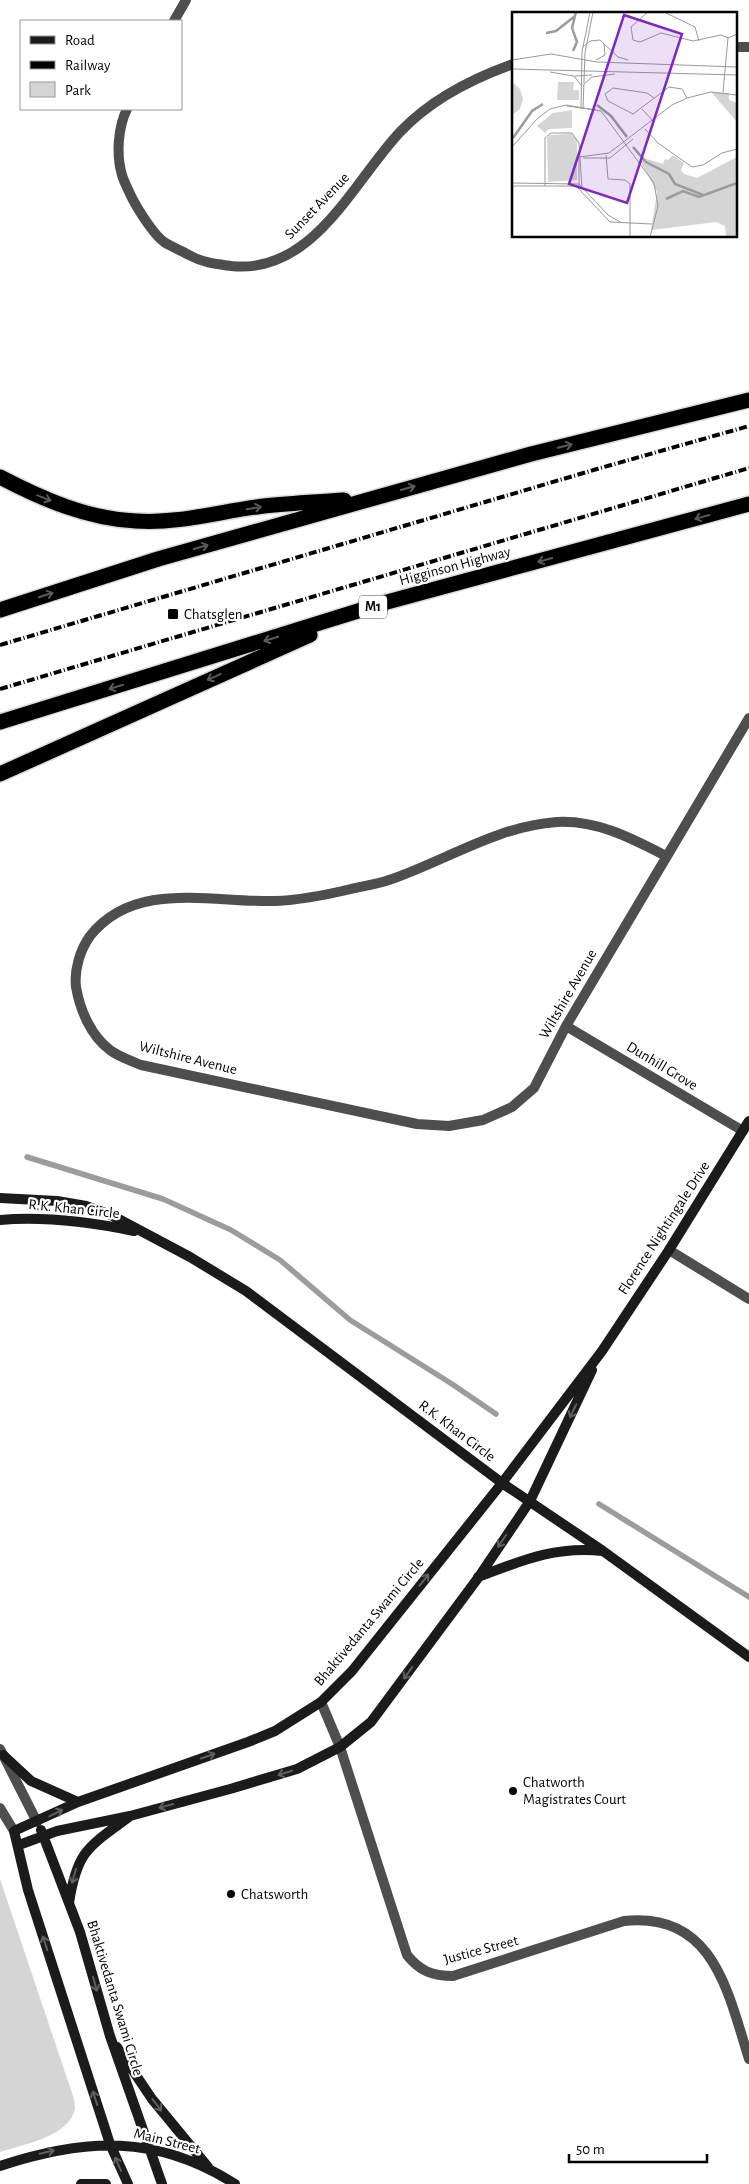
<svg xmlns="http://www.w3.org/2000/svg" width="749" height="2184" viewBox="0 0 749 2184" font-family="'Alegreya Sans',sans-serif">
<style>
.green{fill:#d5d5d5}
.lines{fill:none;stroke-linecap:round;stroke-linejoin:round}
.stream{stroke:#9c9c9c;stroke-width:5.5}
.highway-casing{stroke:#dbdbdb;stroke-width:18}
.street{stroke:#4e4e4e;stroke-width:10}
.secondary{stroke:#1b1b1b;stroke-width:10}
.highway{stroke:#000;stroke-width:15}
.rail{stroke:#000;stroke-width:4;stroke-dasharray:8 2.5 1 2.5;stroke-linecap:butt}
.oneway{stroke:#595959}
.oneway2{stroke:#5f5f5f}
.poi-dot{fill:#000;stroke:#fff;stroke-width:2}
.labels{text-anchor:middle;dominant-baseline:central;stroke-width:4.5;stroke-linejoin:round;paint-order:stroke}
.shield{fill:#fff;stroke:#4c4c4c;stroke-width:1}
.shield-label{font-size:14px;font-weight:bold;fill:#000}
.street-label{font-size:15px;fill:#000;stroke:#fff}
.poi-label{font-size:15px;fill:#000;stroke:#fff;text-anchor:start}
.inset-river{fill:none;stroke:#9c9c9c;stroke-width:2.5}
.inset-road{fill:none;stroke:#999;stroke-width:1}
.view{fill:#7b2cbf;fill-opacity:0.15;stroke:#7b2cbf;stroke-width:2.5}
.inset-edge{fill:none;stroke:#000;stroke-width:2.5}
</style>
<rect width="100%" height="100%" fill="#fff"/>
<!-- green -->
<path class="green" d="M0,1879L73,2096C74,2100 75,2105 75,2108C71,2136 22,2145 0,2152Z"/>
<g class="lines">
<!-- stream -->
<path class="stream" d="M27,1157L163,1199L231,1230L280,1260L350,1320L452,1384L496,1414
M599,1504L749,1597"/>
<!-- highway casing -->
<g class="highway-casing">
<path id="highway" d="M0,477C42,499 88,519 136,521C180,524 221,511 264,506C291,503 317,502 344,500
M0,610L158,559L378,497L531,454L749,400
M0,722L387,602L749,504
M0,774L310,635"/>
</g>
<!-- street -->
<path class="street" d="M174,21L186,0
M735,47H749
M127,109C118,127 116,155 122,175C124,182 128,189 131,196C137,208 153,234 164,242C172,247 182,251 191,256C204,263 216,264 231,266C313,275 353,182 400,132C431,99 471,79 513,64
M666,856C631,838 597,820 557,822C497,826 445,861 389,880C377,884 364,886 351,889C326,895 301,900 275,901C213,903 135,879 90,936C80,950 74,970 76,987C80,1010 91,1036 110,1050C119,1057 132,1061 141,1065L417,1124L449,1126L483,1120L512,1107L534,1088L566,1026L749,718
M566,1026L743,1131
M669,1250L749,1299
M321,1702L340,1747L407,1955C420,1971 432,1976 453,1976L624,1921C714,1911 728,1993 749,2059
M0,1749L37,1822
M0,1808L14,1831"/>
<!-- secondary -->
<path class="secondary" d="M0,1198L57,1201L86,1206L111,1215L190,1257L246,1291L502,1483L603,1551L749,1657
M0,1220C45,1216 90,1222 134,1231
M478,1577C521,1561 554,1546 602,1551
M3,1755L31,1781L78,1802
M41,1830L80,1932L110,2036L162,2184
M19,1845L57,1831L130,1816L230,1789L297,1769L340,1747L371,1722L478,1578L530,1501L592,1370
M69,1903C77,1851 88,1847 129,1817
M117,2047L152,2099L208,2167
M0,2166C85,2138 157,2134 235,2184
M81,2184H106
M128,2184L110,2144L28,1890L14,1831L78,1802L248,1742L275,1731L321,1702L352,1671L502,1483L602,1351L669,1250L749,1121"/>
<!-- highway -->
<use href="#highway" class="highway"/>
<!-- rail -->
<path class="rail" d="M0,645L597,469L749,426
M0,689L749,468"/>
</g>
<!-- one-way arrows -->
<defs><path id="oneway-shaft" d="M-6 0H5M1.5-3L5.5 0L1.5 3" fill="none" stroke-width="1.6" stroke-linecap="round" stroke-linejoin="round" transform="scale(1.25)"/></defs>
<g class="oneway">
<use href="#oneway-shaft" transform="translate(565 446) rotate(-14)"/>
<use href="#oneway-shaft" transform="translate(408 488) rotate(-16)"/>
<use href="#oneway-shaft" transform="translate(44 498) rotate(22)"/>
<use href="#oneway-shaft" transform="translate(254 508) rotate(-10)"/>
<use href="#oneway-shaft" transform="translate(702 517) rotate(165)"/>
<use href="#oneway-shaft" transform="translate(201 547) rotate(-16)"/>
<use href="#oneway-shaft" transform="translate(545 560) rotate(165)"/>
<use href="#oneway-shaft" transform="translate(46 595) rotate(-18)"/>
<use href="#oneway-shaft" transform="translate(271 639) rotate(163)"/>
<use href="#oneway-shaft" transform="translate(214 677) rotate(156)"/>
<use href="#oneway-shaft" transform="translate(116 687) rotate(163)"/>
</g>
<g class="oneway2">
<use href="#oneway-shaft" transform="translate(573 1411) rotate(116)"/>
<use href="#oneway-shaft" transform="translate(502 1541) rotate(124)"/>
<use href="#oneway-shaft" transform="translate(424 1580) rotate(-52)"/>
<use href="#oneway-shaft" transform="translate(408 1673) rotate(126)"/>
<use href="#oneway-shaft" transform="translate(208 1756) rotate(-19)"/>
<use href="#oneway-shaft" transform="translate(285 1773) rotate(163)"/>
<use href="#oneway-shaft" transform="translate(166 1806) rotate(165)"/>
<use href="#oneway-shaft" transform="translate(56 1813) rotate(-26)"/>
<use href="#oneway-shaft" transform="translate(74 1876) rotate(106)"/>
<use href="#oneway-shaft" transform="translate(45 1943) rotate(-108)"/>
<use href="#oneway-shaft" transform="translate(95 1984) rotate(74)"/>
<use href="#oneway-shaft" transform="translate(95 2098) rotate(-108)"/>
<use href="#oneway-shaft" transform="translate(157 2105) rotate(52)"/>
<use href="#oneway-shaft" transform="translate(47 2152) rotate(-13)"/>
<use href="#oneway-shaft" transform="translate(118 2164) rotate(-114)"/>
</g>
<!-- markers -->
<g class="poi-dot">
<rect x="167" y="608" width="12" height="12" rx="2.5"/>
<circle cx="513" cy="1791" r="5"/>
<circle cx="231" cy="1894" r="5"/>
</g>
<g class="labels">
<!-- shield labels -->
<rect class="shield" x="359" y="595.5" width="28" height="23" rx="4"/>
<g class="shield-label">
<text x="373" y="607">M1</text>
</g>
<!-- street labels -->
<g class="street-label">
<text transform="translate(317 206) rotate(-46)">Sunset Avenue</text>
<text transform="translate(455 566) rotate(-15)">Higginson Highway</text>
<text transform="translate(568 994) rotate(-60)">Wiltshire Avenue</text>
<text transform="translate(188 1058) rotate(14)">Wiltshire Avenue</text>
<text transform="translate(662 1066) rotate(31)">Dunhill Grove</text>
<text transform="translate(74 1209) rotate(6)">R.K. Khan Circle</text>
<text transform="translate(664 1228) rotate(-57)">Florence Nightingale Drive</text>
<text transform="translate(457 1431) rotate(37)">R.K. Khan Circle</text>
<text transform="translate(369 1622) rotate(-50)">Bhaktivedanta Swami Circle</text>
<text transform="translate(481 1950) rotate(-15)">Justice Street</text>
<text transform="translate(115 1998) rotate(73)">Bhaktivedanta Swami Circle</text>
<text transform="translate(167 2141) rotate(14)">Main Street</text>
</g>
<!-- poi labels -->
<g class="poi-label">
<text x="184" y="614">Chatsglen</text>
<text x="523" y="1782">Chatworth<tspan x="523" dy="17">Magistrates Court</tspan></text>
<text x="241" y="1894">Chatsworth</text>
</g>
</g>
<!-- overview -->
<g transform="translate(512 12)">
<rect width="225" height="225" fill="#fff"/>
<path d="M0,70L8,77L11,87L8,97L0,103ZM46,70H62L61,78H67V88H45ZM199,80L217,81V88L225,91V110ZM60,98V116L37,117L33,121L25,114L41,101ZM60,122L65,128V168L36,170L35,126L38,123ZM161,143L172,151L169,158L172,162L185,166L225,145V225H209L214,224L213,214L204,210L139,218L145,180L128,149L132,146L151,152L153,147L156,148Z" fill="#d5d5d5"/>
<path class="inset-river" d="M34,21L44,19L63,4M61,39L65,30L60,16L64,0M85,93L99,104L115,125M1,126L20,99L31,92M121,135L134,150L157,162L163,172L191,183M154,187L171,179L187,185L225,171"/>
<path class="inset-road" d="M136,0L119,15L121,28L128,30L149,21L181,29L209,23L216,26L225,22M152,0L183,15L187,29M71,35L78,29L88,28L106,45L116,48M0,48L39,42L85,50L225,55M84,48L93,43L92,32M0,57L225,63M38,60L62,64L69,73M63,64L80,63M72,72L80,65L103,62M211,80L216,26M142,86L135,81L101,76L93,82L96,89L121,102L157,75L170,77L175,86M55,94L84,98M69,97L70,40L78,0M71,97L73,41L81,0M130,97L141,109M133,117L146,131L180,155L191,153L210,141L225,137M0,135L25,107L38,97L54,93L89,99L142,171L146,194L138,225M94,143L96,167L113,168L118,172V225M71,146H98L121,127M0,171L67,172L96,203L110,211M0,174H64L98,210L140,212M33,174V126L39,121H60L67,131L70,177M67,176V145L97,141L160,93L175,86L199,80L225,83"/>
<path class="view" d="M112,3L170,22L115,191L57,172Z"/>
<rect width="225" height="225" class="inset-edge"/>
</g>
<!-- legend -->
<rect x="20" y="20" width="162" height="90" fill="#ffffff" stroke="#999999"/>
<rect x="30" y="36" width="25" height="8" fill="#1b1b1b" stroke="#999999"/>
<text x="65" y="45" font-size="15" fill="#000000">Road</text>
<rect x="30" y="61" width="25" height="8" fill="#000000" stroke="#999999"/>
<text x="65" y="70" font-size="15" fill="#000000">Railway</text>
<rect x="30" y="82" width="25" height="15" fill="#d5d5d5" stroke="#999999"/>
<text x="65" y="95" font-size="15" fill="#000000">Park</text>
<!-- scale -->
<path d="M569 2154v8h138v-8" fill="none" stroke="#000000" stroke-width="2.5"/>
<text x="576" y="2154" font-size="15" fill="#000000" stroke="#ffffff" stroke-width="4" paint-order="stroke">50 m</text>
</svg>
